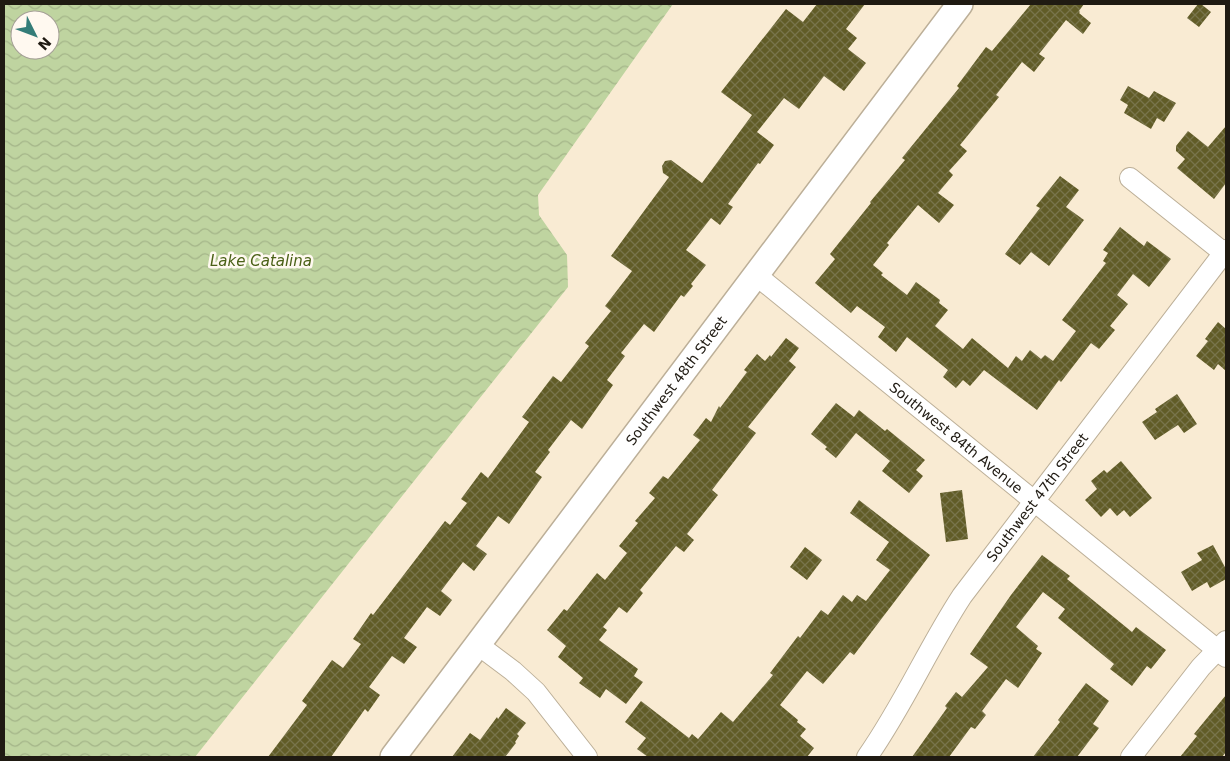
<svg xmlns="http://www.w3.org/2000/svg" width="1230" height="761" viewBox="0 0 1230 761" font-family="'DejaVu Sans',sans-serif">
<style>
.water{fill:url(#water-waves);fill-rule:evenodd}
.building{fill:url(#building-cross-hatch)}
.lines{fill:none;stroke-linecap:round;stroke-linejoin:round}
.minor-casing{stroke:#bcaf98;stroke-width:22}
.tertiary-casing{stroke:#bcaf98;stroke-width:28}
.minor{stroke:#fff;stroke-width:20}
.tertiary{stroke:#fff;stroke-width:25}
.labels{text-anchor:middle;dominant-baseline:central;stroke-width:5;stroke-linejoin:round;paint-order:stroke}
.street-label{font-size:14px;fill:#1f1a12;stroke:#fff9f0}
.water-label{font-size:15px;font-style:italic;fill:#4a6116;stroke:#fff9f0}
</style>
<defs>
<pattern id="water-waves" width="16" height="10" patternUnits="userSpaceOnUse" patternTransform="scale(1.25)"><rect width="16" height="10" fill="#bfd4a0"/><path d="M0 5q4-4 8 0t8 0" fill="none" stroke="#a4b589"/></pattern>
<pattern id="building-cross-hatch" width="8" height="8" patternUnits="userSpaceOnUse" patternTransform="scale(1.25)"><rect width="8" height="8" fill="#615c27"/><path d="M0 0l8 8M0 8l8-8" fill="none" stroke="#78744b"/></pattern>
</defs>
<rect width="100%" height="100%" fill="#f9ebd3"/>
<!-- water -->
<path class="water" d="M4,4H673L538,195L539,215L567,255L568,287L195,757H4ZM20,20H50V50H20Z"/>
<!-- building -->
<path class="building" d="M817,4H865L846,29L857,38L848,49L866,63L844,91L824,76L799,109L784,98L757,132L774,145L760,164L758,163L728,204L733,207L720,225L711,218L686,250L706,265L691,284L693,286L684,297L681,295L654,332L644,324L621,353L625,356L607,380L613,385L582,429L571,420L548,450L550,452L535,472L542,477L509,524L498,516L476,546L487,554L474,571L463,562L441,591L452,600L440,616L427,607L404,638L417,647L404,664L392,656L369,687L380,695L368,712L365,709L331,757H268L307,705L302,701L332,660L343,668L361,644L353,639L371,613L373,615L445,521L450,525L467,503L461,499L481,472L488,478L529,422L522,417L553,376L561,382L589,346L585,343L611,311L605,306L632,271L611,256L669,177L663,173L662,166L665,161L671,160L702,183L752,115L721,92L786,9L803,22Z
M1031,4H1084L1079,11L1080,12L1079,13L1091,23L1083,34L1066,20L1039,54L1045,58L1034,72L1022,62L996,95L999,97L960,145L967,151L949,171L953,175L938,193L954,205L939,223L918,205L887,243L889,245L873,265L883,273L881,275L907,295L916,282L940,300L939,303L948,310L935,326L963,349L972,338L1008,368L1016,356L1022,361L1030,350L1041,359L1045,355L1053,361L1076,331L1062,320L1106,263L1103,261L1108,253L1103,250L1120,227L1144,246L1147,241L1171,259L1149,287L1133,274L1117,295L1128,304L1110,326L1115,330L1099,349L1091,343L1061,382L1059,380L1037,410L984,370L970,386L963,380L956,388L943,377L948,370L907,337L896,352L878,337L885,327L857,306L851,313L815,283L835,259L830,254L871,203L870,202L905,160L902,158L959,88L957,86L986,47L992,51Z
M1198,4H1201L1211,12L1199,27L1187,18Z
M1128,86L1149,98L1154,91L1176,103L1164,122L1157,118L1151,129L1124,113L1128,105L1120,100Z
M1226,126V183L1214,199L1177,168L1185,159L1176,151V146L1188,131L1208,147Z
M1060,176L1079,190L1066,207L1084,220L1049,266L1031,252L1020,265L1005,254L1040,208L1036,206Z
M1218,322L1226,329V371L1218,364L1214,370L1196,356L1208,341L1205,339Z
M786,338L799,348L789,361L796,367L748,427L756,433L712,490L718,495L687,534L694,540L684,552L676,546L640,590L643,593L627,613L619,607L603,627L607,630L599,640L638,669L634,676L643,682L626,704L606,689L600,698L579,683L583,678L558,657L566,646L547,630L564,609L567,611L597,573L605,580L627,553L619,546L638,523L635,521L655,498L649,493L663,476L668,479L700,440L693,435L706,418L711,422L719,406L720,408L747,372L744,370L757,354L765,361L770,355L771,357Z
M1177,394L1197,424L1184,433L1178,425L1155,440L1142,422L1157,412L1155,409Z
M836,403L854,417L859,410L885,431L887,429L925,460L916,470L923,476L909,493L882,471L890,461L856,433L836,458L825,449L827,447L811,434Z
M1121,461L1152,498L1130,517L1124,510L1117,516L1110,508L1101,517L1085,500L1097,489L1091,481L1104,470L1107,473Z
M962,490L968,539L946,542L940,493Z
M859,500L930,555L854,655L850,652L823,684L807,671L780,705L798,720L797,722L806,729L800,736L814,748L807,757H648L637,749L646,738L625,722L641,701L689,738L692,734L698,739L721,712L733,722L773,675L770,673L798,636L800,638L821,610L828,615L843,595L852,602L857,595L866,601L890,570L876,560L889,542L850,513Z
M1213,545L1226,569V579L1210,588L1207,582L1192,591L1181,572L1202,560L1197,553Z
M805,547L822,560L807,580L790,567Z
M1042,555L1070,576L1067,579L1132,632L1136,627L1166,650L1151,669L1147,666L1132,686L1110,669L1114,664L1058,618L1065,609L1043,592L1016,627L1038,646L1036,649L1042,653L1018,688L1006,679L982,711L986,715L975,729L971,727L949,757H912L947,708L945,706L956,692L962,697L988,667L970,654L1011,595Z
M1086,683L1109,701L1093,724L1099,728L1077,757H1033L1060,722L1058,720Z
M1226,695V752L1222,757H1180L1197,736L1194,734Z
M506,708L526,723L517,734L519,736L515,742L516,743L505,757H452L470,733L480,740L497,717L498,719Z"/>
<g class="lines">
<!-- minor casing -->
<g class="minor-casing">
<g id="minor">
<path d="M1130,178L1224,253"/>
<path id="s1" d="M756,275L1226,657"/>
<path d="M477,644L513,671L536,692L587,757"/>
<path id="s2" d="M867,757C903,706 928,648 962,596L1226,250"/>
<path d="M1131,757L1201,667L1226,641"/>
</g>
</g>
<!-- tertiary casing -->
<g class="tertiary-casing">
<g id="tertiary">
<path id="s3" d="M393,757L960,4"/>
</g>
</g>
<!-- minor -->
<use href="#minor" class="minor"/>
<!-- tertiary -->
<use href="#tertiary" class="tertiary"/>
</g>
<g class="labels">
<!-- street labels -->
<g class="street-label">
<text stroke="none"><textPath href="#s3" startOffset="471">Southwest 48th Street</textPath></text>
<text stroke="none"><textPath href="#s1" startOffset="258">Southwest 84th Avenue</textPath></text>
<text stroke="none"><textPath href="#s2" startOffset="311">Southwest 47th Street</textPath></text>
</g>
<!-- water labels -->
<g class="water-label">
<text x="261" y="261">Lake Catalina</text>
</g>
</g>
<!-- border -->
<rect width="1230" height="761" fill="none" stroke="#1f1a12" stroke-width="10"/>
<!-- north arrow -->
<g transform="translate(35 35) rotate(132)"><circle r="24" fill="#fff9f0" stroke="#a5a097"/>
<path d="M0-4L9 19L0 12L-9 19Z" fill="#347d78"/>
<text y="-8" font-size="14" font-weight="bold" text-anchor="middle" fill="#1f1a12">N</text>
</g>
</svg>
